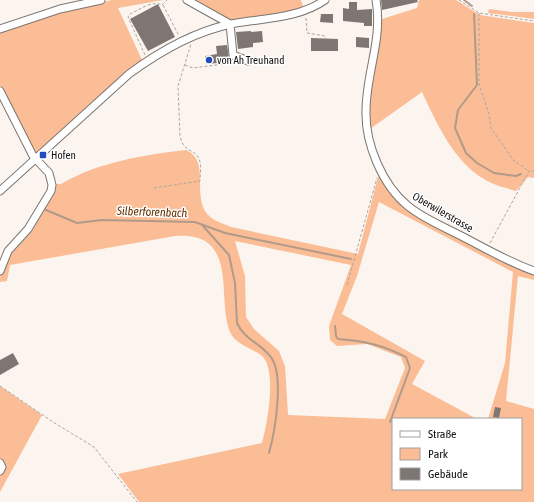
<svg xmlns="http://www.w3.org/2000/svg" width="534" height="502" viewBox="0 0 534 502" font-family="'Asap Condensed',sans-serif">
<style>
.green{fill:#fabd95;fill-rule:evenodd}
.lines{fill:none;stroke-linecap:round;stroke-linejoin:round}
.stream{stroke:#b29a8a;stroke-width:2}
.building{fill:#7d7672}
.minor-casing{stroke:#7b7571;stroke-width:9}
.path{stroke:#aba6a2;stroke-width:1;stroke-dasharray:3 2;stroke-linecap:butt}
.minor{stroke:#fff;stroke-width:7}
.poi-dot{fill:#214cba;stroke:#fff;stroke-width:1.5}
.labels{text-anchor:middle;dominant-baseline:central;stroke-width:3;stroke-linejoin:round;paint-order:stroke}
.poi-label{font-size:11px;fill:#141210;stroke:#fff;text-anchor:start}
.street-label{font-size:11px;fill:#141210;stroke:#fff}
.water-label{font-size:12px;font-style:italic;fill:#663204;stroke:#fff}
</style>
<rect width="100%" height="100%" fill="#fbf4ef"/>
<!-- green -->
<path class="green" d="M112,0H163L118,8L142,60L36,155L0,86V30L61,11Z
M191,0H301L304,9L231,22Z
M419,0H456L480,15L534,23V178L528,177L516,191C506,188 493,185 484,179C454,162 436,122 422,92L370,129C366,92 379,56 382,19L417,8Z
M489,9L512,12H534V19L488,13Z
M186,150C210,161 193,190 205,211C210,220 222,223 231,227L358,254L378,177L382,174L404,206L534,273V280L518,276L506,401L534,409V502H139L118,474L262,443C267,425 278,368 261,355C251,348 235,344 230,332C216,297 240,231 175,236L10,265L7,281L0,282C0,271 4,262 10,253H12L31,232L29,230L43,210L56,184H61C99,162 143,155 186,150ZM379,202L513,272L505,363L488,419H521V489H393V419H477L412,384L425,361L342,314L357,276ZM235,241L351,265L329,326L330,340L337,346L367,344L401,357L405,368L385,419L288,415L285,366L279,351L254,329L246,317L245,276Z
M0,386L42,415L0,492V473L5,471L0,458Z"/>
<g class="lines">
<!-- stream -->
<path class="stream" d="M464,0L472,6
M474,14L477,85L458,110L455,128L466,153L477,163L494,173L516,176L521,174
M46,210L77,223L102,220L195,222L225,233L351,259
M203,226L229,255L235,283L237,323C244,339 260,343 270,356C285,373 275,432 269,453
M335,326L336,336L338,339C365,341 382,345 406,357L410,368L390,422"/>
</g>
<!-- building -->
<path class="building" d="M381,0H417L418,2L382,10Z
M349,2H357V10L372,9V26H364V23L343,21V8L349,9Z
M158,4L175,37L148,51L130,19Z
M321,14H333V23L320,22Z
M251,31V32L262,31L263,42L253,43V47L238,49L236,32Z
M356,37L369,38V48L356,47Z
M311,38L338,39V51H311Z
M227,45L229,58L218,59V63L206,64L205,56L217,54L216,46Z
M13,353L19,364L0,375V360Z
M495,407L501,408L499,418L493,417Z"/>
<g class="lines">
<!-- minor casing -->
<g class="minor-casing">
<path id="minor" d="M187,0L230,24
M376,0C383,40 366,72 366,111C365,143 382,185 408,206C425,220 449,229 469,240C490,251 511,263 534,271
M230,24L233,55L248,61
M0,29L60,9L101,0
M0,91L33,156L49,173L52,185L51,191L28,229L8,251L0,271
M0,191L129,74C160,51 193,32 231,24C262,18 298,19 325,0
M0,463L2,467L0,471"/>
</g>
<!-- path -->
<path class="path" d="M459,0L479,13L534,21
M163,5L179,36
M479,13V84L489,114L491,128L514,161L529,171
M306,18L307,33L325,36V39
M145,55L128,17L130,14C139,10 152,0 162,5L167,0
M185,65L193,68L231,63V62
M154,188L200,181C200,175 202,165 199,159C195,148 184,154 180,136L178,86L191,44
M490,243L529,171H534
M347,285L377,178
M0,386L53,422L94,447L137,502"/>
<!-- minor -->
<use href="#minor" class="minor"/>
</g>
<!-- markers -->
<g class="poi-dot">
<circle cx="209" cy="60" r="4"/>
<rect x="39" y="151" width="8" height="8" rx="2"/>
</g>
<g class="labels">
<!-- poi labels -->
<g class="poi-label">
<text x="217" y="60">von Ah Treuhand</text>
<text x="51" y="155">Hofen</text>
</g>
<!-- street labels -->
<g class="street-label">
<text transform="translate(443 212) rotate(30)">Oberwilerstrasse</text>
</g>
<!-- water labels -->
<g class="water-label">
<text transform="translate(152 212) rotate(2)">Silberforenbach</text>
</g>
</g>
<!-- legend -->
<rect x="392" y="418" width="130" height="72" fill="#ffffff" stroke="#a1a09f"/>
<rect x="400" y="431" width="20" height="6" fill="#ffffff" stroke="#a1a09f"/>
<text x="428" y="438" font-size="12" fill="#141210">Straße</text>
<rect x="400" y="448" width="20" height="12" fill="#fabd95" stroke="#a1a09f"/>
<text x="428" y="458" font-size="12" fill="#141210">Park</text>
<rect x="400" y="468" width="20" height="12" fill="#7d7672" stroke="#a1a09f"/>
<text x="428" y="478" font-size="12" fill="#141210">Gebäude</text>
</svg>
